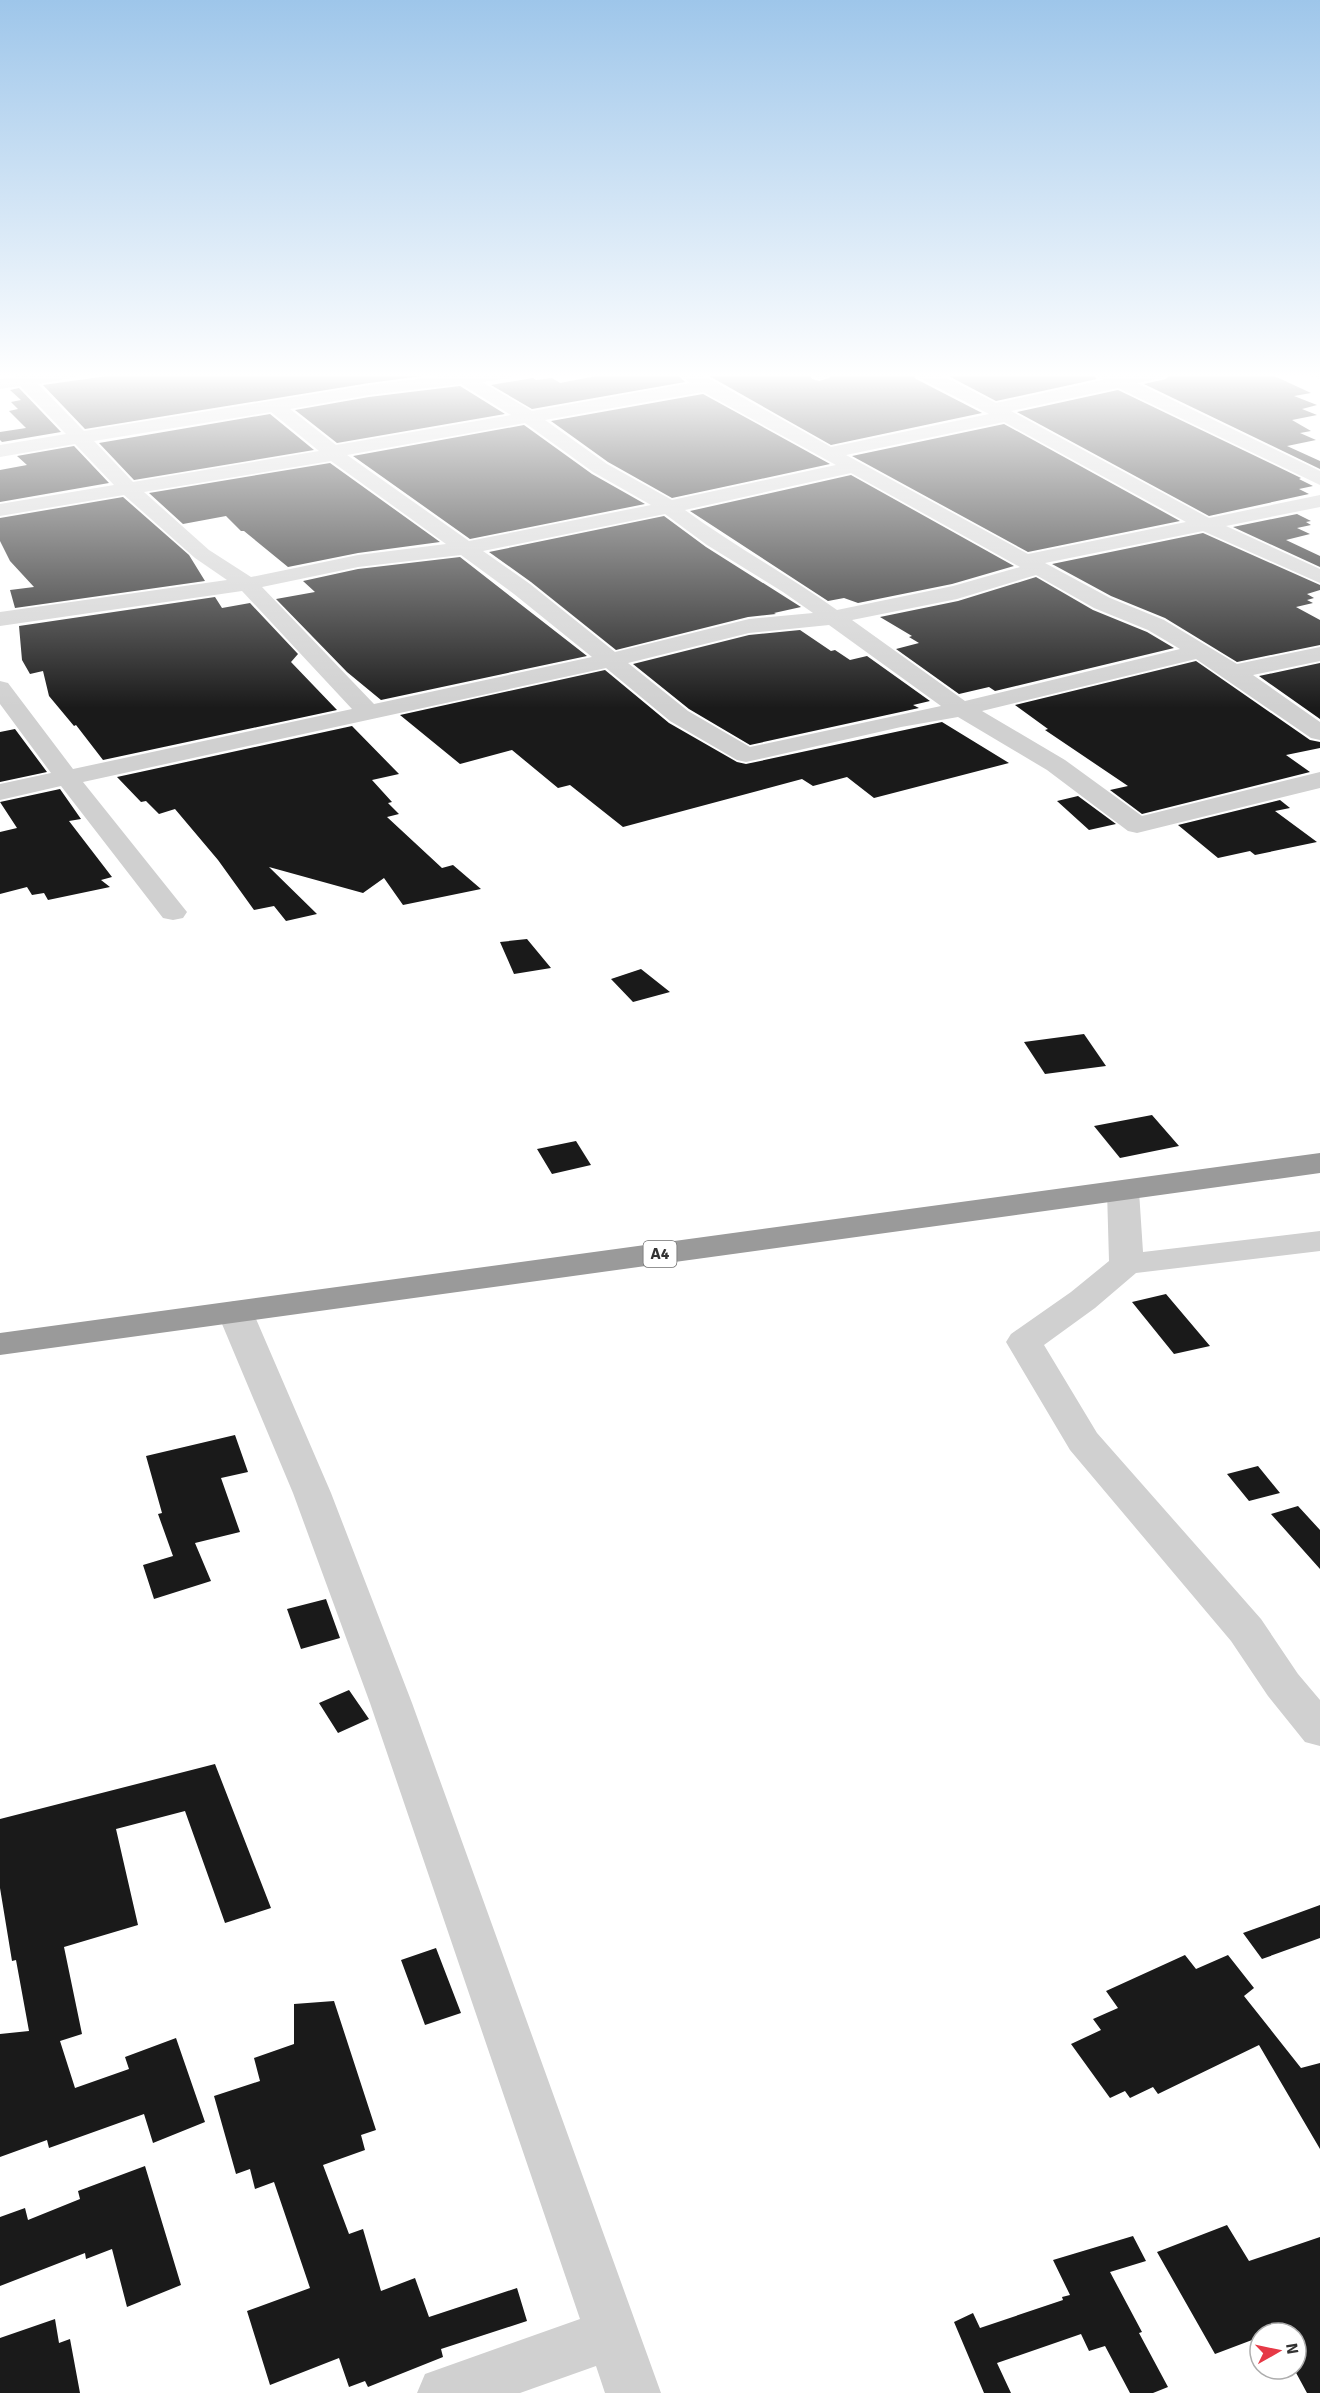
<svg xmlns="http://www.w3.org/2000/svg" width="1320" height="2393" viewBox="0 0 1320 2393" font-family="Signika,sans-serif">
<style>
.building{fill:#1a1a1a}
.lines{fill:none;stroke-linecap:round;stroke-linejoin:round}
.minor{fill:#d0d0d0;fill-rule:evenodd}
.highway{fill:#9a9a9a;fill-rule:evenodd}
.labels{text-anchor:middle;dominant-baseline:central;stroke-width:6;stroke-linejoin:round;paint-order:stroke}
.shield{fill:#fff;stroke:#707070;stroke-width:1.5}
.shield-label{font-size:16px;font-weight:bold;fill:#333}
</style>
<rect width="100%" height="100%" fill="#fff"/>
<!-- building -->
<path class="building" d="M129,373H444L369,383L85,429L43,385Z
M612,373H676L685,382L532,409L491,385L533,378L536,380L552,378L560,383Z
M704,373H809L812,379L819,381L829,378L834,373H912L916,379L982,413L831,445Z
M943,373H1091L1097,379L996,401Z
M1171,373H1268L1311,393L1294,396L1317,405L1302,409L1317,415L1292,420L1311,431L1300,433L1316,440L1287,446L1320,461V469L1144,384L1166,379Z
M460,386L505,414L337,443L295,410L369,397Z
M19,388L61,432L2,442L0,440V432L26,428L9,411L18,409L11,402L21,400L10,390Z
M1118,390L1301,478L1299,479L1313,486L1299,489L1309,494L1209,516L1017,412Z
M703,394L830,464L672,498L608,462L551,421Z
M270,414L314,450L134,480L99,443Z
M1004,424L1180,521L1028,552L852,456Z
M524,425L592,474L645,504L470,539L353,456Z
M74,446L109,483L0,502V470L27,465L17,456Z
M330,463L440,542L358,553L288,567L244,531H241L226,516L183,524L149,493Z
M851,475L1014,566L952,584L858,603L844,598L828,601L690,511Z
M123,497L189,555L205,581L15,608L10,590L34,587L10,561L0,541V518Z
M1297,514L1311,521L1306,522L1311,525L1297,528L1310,534L1286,540L1320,556V567L1233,527Z
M664,516L706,547L801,607L774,613L776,614L748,617L616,650L531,582L489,552Z
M1203,533L1320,585V590L1307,594L1314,598L1307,600L1313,603L1296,607L1320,620V645L1237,662L1165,618L1111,596L1052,564Z
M460,557L587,656L381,700L347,672L276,599L315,592L303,581L358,569Z
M1036,577L1093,610L1147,632L1174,648L995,691L989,687L959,694L896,649L919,643L909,637L912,636L880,617L958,601Z
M215,597L222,608L250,603L298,654L291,662L337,710L103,760L76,725L74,726L49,696L43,671L30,674L22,660L19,626Z
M800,630L831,651L835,650L850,660L867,656L930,701L913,705L919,708L750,745L689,709L633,664L749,635Z
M1196,661L1310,740L1320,742V748L1286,755L1310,772L1142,814L1110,790L1128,786L1045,730L1048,729L1015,705Z
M1320,663V719L1259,676Z
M605,670L669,723L737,762L746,764L942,722L1009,763L874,798L847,777L813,786L802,779L623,827L570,785L558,788L512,750L460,764L400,715Z
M352,726L399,774L372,780L392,802L388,803L399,814L387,817L442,868L453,865L481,889L403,905L384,878L363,893L269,867L317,914L286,921L274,906L254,910L218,860L175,809L159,814L146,801L141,802L117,777Z
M15,729L47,772L0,782V732Z
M60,789L81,819L69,821L112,877L101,880L110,887L48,900L44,893L32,895L27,887L0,894V832L17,828L0,802Z
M1078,796L1116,824L1089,830L1057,801Z
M1280,800L1290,808L1275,811L1317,842L1255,855L1250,851L1218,858L1178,825Z
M527,939L551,968L514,974L500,942Z
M641,969L670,992L633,1002L611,979Z
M1084,1034L1106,1066L1045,1074L1024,1042Z
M1152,1115L1179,1146L1120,1158L1094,1126Z
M576,1141L591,1165L552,1174L537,1149Z
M1166,1294L1210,1346L1174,1354L1132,1302Z
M235,1435L248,1472L221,1478L240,1532L195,1543L211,1581L154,1599L143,1565L173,1556L158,1514L162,1513L146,1456Z
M1258,1466L1280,1493L1249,1501L1227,1474Z
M1298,1506L1320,1530V1569L1271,1514Z
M326,1599L340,1638L301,1649L287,1609Z
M349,1690L369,1719L338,1733L319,1703Z
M215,1764L271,1908L225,1923L185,1811L116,1829L138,1925L64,1947L82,2034L60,2041L75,2088L129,2069L125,2057L176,2038L205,2122L153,2143L144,2114L49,2148L47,2140L0,2157V2034L29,2031L16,1960L12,1961L0,1888V1819Z
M1320,1905V1938L1262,1959L1243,1933Z
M436,1948L461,2013L425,2025L401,1960Z
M1185,1955L1196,1969L1228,1955L1254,1988L1244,1996L1301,2068L1320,2063V2149L1259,2045L1158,2094L1153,2087L1130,2098L1125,2091L1110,2098L1071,2044L1101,2030L1093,2019L1118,2008L1106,1991Z
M334,2001L376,2130L361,2135L365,2150L323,2165L349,2234L363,2229L381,2291L415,2278L429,2317L517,2288L527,2321L441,2349L443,2357L368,2387L365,2381L349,2387L339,2358L270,2385L247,2311L310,2288L274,2182L255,2189L250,2169L236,2174L214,2096L260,2081L254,2058L294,2044V2004Z
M145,2166L181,2285L127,2307L112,2249L86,2259L85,2253L0,2286V2217L25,2208L28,2220L80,2199L78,2191Z
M1227,2225L1249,2261L1320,2237V2393H1307L1294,2369H1296V2333H1260V2337L1215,2354L1157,2252Z
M1133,2236L1146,2261L1110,2272L1142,2332L1139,2333L1168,2387L1153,2393H1130L1105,2346L1089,2351L1081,2334L997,2363L1011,2393H984L954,2322L973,2313L980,2328L1063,2300L1062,2297L1070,2295L1053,2260Z
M55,2319L59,2343L70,2339L80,2393H0V2338Z"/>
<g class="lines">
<!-- minor -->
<path class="minor" d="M35,373H81L72,378L38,384L84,431L369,385L464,373H520L511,378L482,382L532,411L690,383L678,373H699L831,447L989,414L917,377L914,373H937L996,403L1103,380L1093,373H1117L1122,376L1134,373H1169L1166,377L1137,383L1320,471V485L1118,388L1011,411L1209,518L1320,495V507L1226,526L1320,569V583L1203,531L1045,563L1110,598L1164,620L1237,664L1320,647V661L1253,675L1320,722V740L1311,738L1196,659L982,711L1065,760L1142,816L1320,772V788L1137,833L1128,831L1047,770L958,717L901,727L746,762L737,760L670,721L606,668L83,782L187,912L183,918L173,920L163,918L61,786L0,800V784L51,773L0,704V681L8,683L73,769L352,709L242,591L0,626V612L227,580L195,558L124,495L0,516V504L114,485L75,444L0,457V445L66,434L20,386L0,389V379ZM461,384L511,415L336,445L290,409L369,395ZM703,392L836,465L672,500L607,464L545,420ZM271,412L319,451L133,482L94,441ZM1004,422L1186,522L1028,554L846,455ZM525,423L593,472L651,505L469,541L347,455ZM331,461L446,544L358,555L251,577L209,550L144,492ZM851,473L1020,567L953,586L837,610C788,575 734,546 685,510ZM665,514L707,545L783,592L813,613L749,619L615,652L530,584L483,551ZM461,555L514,594L592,657L374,704L262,587L358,567ZM1036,575L1094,608L1148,630L1180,649L965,701L852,620L957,599ZM829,625L941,706L750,747L688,711L628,663L749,633Z
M832,373C827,379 821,379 814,378L811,374Z
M1309,373H1320V379L1312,377Z
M1123,1181L1135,1184L1139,1191L1143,1252L1320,1231V1251L1136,1273L1095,1308L1044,1345L1097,1433L1261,1619L1298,1674L1320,1700V1746L1305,1742L1268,1696L1231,1641L1070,1450L1006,1342L1011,1334L1071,1292L1109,1261L1107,1191L1111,1184Z
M235,1301L247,1304L253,1312L331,1493L412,1703L661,2393H605L596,2366L520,2393H417L425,2374L580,2319L370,1703L293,1493L217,1312L223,1304Z"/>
<!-- highway -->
<path class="highway" d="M1320,1153V1173L0,1355V1333Z"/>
</g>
<!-- sky -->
<linearGradient id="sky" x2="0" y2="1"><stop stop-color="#9ec6ea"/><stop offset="0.53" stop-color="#fff"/><stop offset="1" stop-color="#fff" stop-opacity="0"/></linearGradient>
<rect width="1320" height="708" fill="url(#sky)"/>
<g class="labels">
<!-- shield labels -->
<rect class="shield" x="643.5" y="1241" width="33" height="26" rx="4.5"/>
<g class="shield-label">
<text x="660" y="1254">A4</text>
</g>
</g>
<!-- north arrow -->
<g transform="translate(1278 2351) rotate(81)"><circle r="28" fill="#ffffff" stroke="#adadad" stroke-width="1.5"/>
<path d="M0-4.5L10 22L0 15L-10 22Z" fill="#e63946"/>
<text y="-9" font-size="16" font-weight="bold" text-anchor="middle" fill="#333333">N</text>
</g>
</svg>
